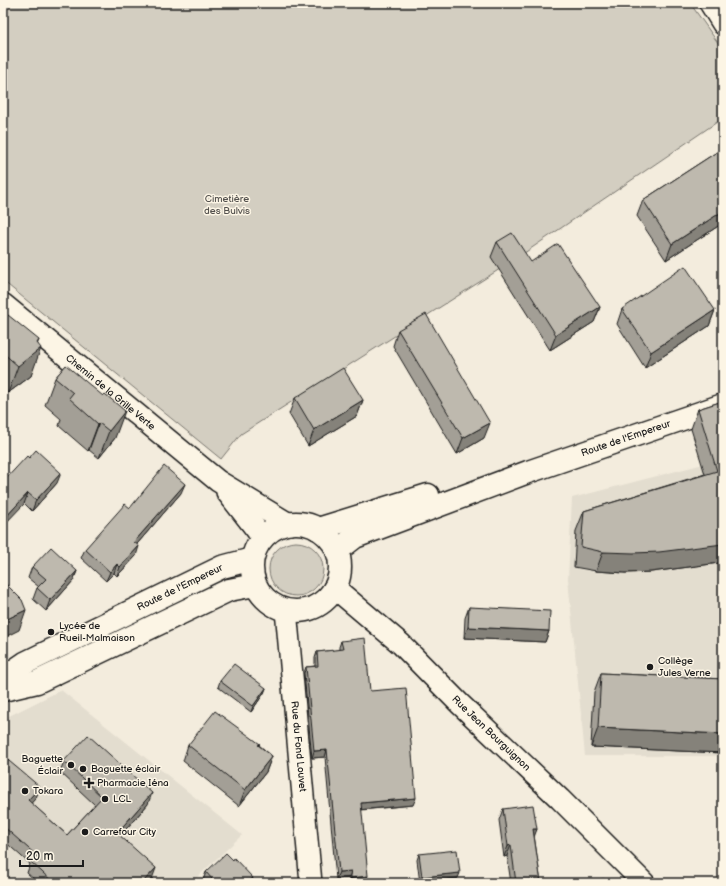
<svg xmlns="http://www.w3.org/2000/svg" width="726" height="886" viewBox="0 0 726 886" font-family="'Balsamiq Sans',sans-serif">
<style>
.built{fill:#e3ddcf}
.green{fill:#d3cec1;stroke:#78756e}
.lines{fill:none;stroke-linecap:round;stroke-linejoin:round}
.minor-casing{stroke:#1c1c1c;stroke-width:24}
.major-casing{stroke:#1c1c1c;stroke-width:25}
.minor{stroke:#fcf5e5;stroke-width:21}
.major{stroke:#fcf5e5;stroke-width:22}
.wall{fill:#a39f96;stroke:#1c1c1c}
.shaded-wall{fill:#85827a;stroke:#1c1c1c}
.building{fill:#beb9ae;stroke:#1c1c1c}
.poi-dot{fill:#1c1c1c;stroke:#fcf5e5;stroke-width:1.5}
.labels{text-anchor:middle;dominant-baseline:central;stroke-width:3;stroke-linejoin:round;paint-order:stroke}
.park-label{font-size:10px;fill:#53514e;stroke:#fcf5e5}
.street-label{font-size:10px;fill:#1c1c1c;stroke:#fcf5e5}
.poi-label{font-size:10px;fill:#1c1c1c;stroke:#fcf5e5;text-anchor:start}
</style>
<rect width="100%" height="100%" fill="#f3ecdd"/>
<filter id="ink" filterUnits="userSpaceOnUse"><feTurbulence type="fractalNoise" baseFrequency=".025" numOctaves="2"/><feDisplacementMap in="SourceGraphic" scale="8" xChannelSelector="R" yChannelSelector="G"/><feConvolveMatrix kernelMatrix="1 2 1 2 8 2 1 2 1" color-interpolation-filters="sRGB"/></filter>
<g filter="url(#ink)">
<!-- built -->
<path class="built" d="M723,459V756H585L568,579L572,498Z
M61,690L242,835L191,883H3V719Z"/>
<!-- green -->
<path class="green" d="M3,3H690L723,50V118L514,260L241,434L221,459L3,281Z
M269 569a27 27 0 1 1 54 0a27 27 0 1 1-54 0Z"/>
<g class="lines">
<!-- minor casing -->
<g class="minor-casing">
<g id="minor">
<path d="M710,3L723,24"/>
<path id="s1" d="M3,304L218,481L289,524"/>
<path d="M227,492L263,538"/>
<path id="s2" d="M333,590L343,595L401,644L460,704L560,799L644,883"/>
<path id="s3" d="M286,610L311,883"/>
</g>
</g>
<!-- major casing -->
<g class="major-casing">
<g id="major">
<circle cx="296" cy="567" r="44"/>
<path d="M318,529L428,495"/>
<path id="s4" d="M337,551L355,537L528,472L723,405"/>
<path id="s5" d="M3,678L25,663L222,567L252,559"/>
<path d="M3,690L37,682L229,590L255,585"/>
</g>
</g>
<!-- minor -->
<use href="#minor" class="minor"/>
<!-- major -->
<use href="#major" class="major"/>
</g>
<!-- wall -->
<path class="wall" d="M723,148V223L666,260L637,216L643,200Z
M497,242L531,262L600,307L594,322L550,350L491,257Z
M622,309L715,310L709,326L645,368L617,324Z
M3,318L38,344L31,376L8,393L3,389Z
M398,330L484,438L457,454L393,346Z
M66,365L115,438L99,458L89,450L88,451L59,426L61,419L45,405L55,378Z
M295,398L363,400L357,416L308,446L289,414Z
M723,401V571L720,572L719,563L651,572L625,573L596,571L574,567L576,531L584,511L705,474L691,429L698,409Z
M3,482L57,483L32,511Z
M181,493L137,544L136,556L117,576L114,573L106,581L81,558L85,549L130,508Z
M32,567L77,571L73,581L46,611L33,599L37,588L39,587L28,578Z
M469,607L549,631L545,642L464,638L465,618Z
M341,641L370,691L413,805L361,810L365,883H349V878L336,879L325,757L312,758L304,673L306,667L315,666V658L317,652L339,650V647Z
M601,673L723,679V753L591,747L594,692Z
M220,681L266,688L264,693L251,712L218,687Z
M260,744L259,745L272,756L266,772L239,806L183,761L188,745Z
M3,756L36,798L31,803L67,835L95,805L60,772L64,761L148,804L120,836L152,879L148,883H38L27,873L30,864L3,840Z
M503,809L537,829L534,835L541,883H511L507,856L504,857L499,820Z
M419,854L458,878L420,883L417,860Z
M206,872L247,883H202Z"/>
<!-- shaded-wall -->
<path class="shaded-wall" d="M723,211V223L666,260L672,244Z
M600,307L594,322L550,350L556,335Z
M715,310L709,326L645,368L651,352Z
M39,340L34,353L41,348L31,376L8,393L18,366Z
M363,400L357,416L308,446L314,430Z
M125,411L115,438L99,458L109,431Z
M99,423L89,450L88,451L98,424Z
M490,423L484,438L457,454L463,438Z
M61,473L57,483L32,511L36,500Z
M185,484L181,493L131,551L134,542Z
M28,493L24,504L3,526V520Z
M723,544V552L719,563L651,572L625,573L596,571L603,552Z
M139,546L136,556L117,576L120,567Z
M117,564L114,573L106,581L110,572Z
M723,565V571L720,572Z
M77,571L73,581L46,611L50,600Z
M26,610L19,630L3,638V621Z
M468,627L549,631L545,642L464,638Z
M266,688L264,693L251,712L253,706Z
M598,728L723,734V753L591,747Z
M327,750L325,757L312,758L314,751Z
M272,756L266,772L239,806L245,790Z
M40,787L36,798L24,811L28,800Z
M152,793L148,804L113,844L117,833Z
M416,798L413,805L358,810L361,803Z
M533,829H537L533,840Z
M511,845L507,856L504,857L508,846Z
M156,868L152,879L148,883H142Z
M351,871L349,878L336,879L339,872Z
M460,873L458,878L420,883L422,877Z
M368,876L365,883H349L351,878Z
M253,878L251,883H247Z"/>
<!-- building -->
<path class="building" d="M723,148V211L672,244L643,200Z
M512,233L531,262L558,244L600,307L556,335L497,242Z
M685,266L715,310L651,352L622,309Z
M426,314L490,423L463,438L398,330Z
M8,315L39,340L37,343L41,348L18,366L3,353V340L4,338L3,336V318Z
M66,365L103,396L105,394L125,411L109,431L99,423L98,424L69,398L73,393L55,378Z
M343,368L363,400L314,430L295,398Z
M723,401V544L659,552L633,553L603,552L581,547L584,511L717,471L698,409Z
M36,450L61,473L36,500L28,493L3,520V482L27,456L29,458Z
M164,466L185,484L134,542L139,546L120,567L117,564L110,572L85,549L125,504L130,508Z
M51,547L77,571L50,600L37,588L46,579L32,567Z
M4,582L22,600L26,610L3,621V583Z
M469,607L550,611L549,631L468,627Z
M365,638L370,691L406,688L416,798L361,803L368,876L351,878V871L339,872L327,750L314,751L306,667L318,666L317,652L343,649L341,641Z
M234,664L266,688L253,706L220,681Z
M601,673L723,679V734L598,728Z
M215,711L260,744L258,745L272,756L245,790L188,745Z
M88,735L152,793L117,833L156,868L142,883H54L31,862L37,856L3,826V756L40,787L28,800L67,835L102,797L64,761Z
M533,805L537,829H533L541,883H516L511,845L508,846L503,809Z
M457,850L460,873L422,877L419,854Z
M226,853L233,860L234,858L253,878L247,883H212L210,881L212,879L206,872Z
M604,879L605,883H574Z"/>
</g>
<!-- markers -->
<g class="poi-dot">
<circle cx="51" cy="632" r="4"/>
<circle cx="650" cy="667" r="4"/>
<circle cx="71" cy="765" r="4"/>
<circle cx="83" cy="769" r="4"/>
<path d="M87 777h4v4h4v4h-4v4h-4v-4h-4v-4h4z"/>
<circle cx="25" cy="791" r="4"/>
<circle cx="105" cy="799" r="4"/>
<circle cx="85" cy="832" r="4"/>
</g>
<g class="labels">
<!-- park labels -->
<g class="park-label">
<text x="227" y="199">Cimetière<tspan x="227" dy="12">des Bulvis</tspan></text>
</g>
<!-- street labels -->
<g class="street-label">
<text stroke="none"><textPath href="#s1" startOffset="139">Chemin de la Grille Verte</textPath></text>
<text stroke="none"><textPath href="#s4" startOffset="311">Route de l'Empereur</textPath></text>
<text stroke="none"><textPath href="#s5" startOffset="199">Route de l'Empereur</textPath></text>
<text stroke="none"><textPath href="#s2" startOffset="214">Rue Jean Bourguignon</textPath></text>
<text stroke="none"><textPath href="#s3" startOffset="137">Rue du Fond Louvet</textPath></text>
</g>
<!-- poi labels -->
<g class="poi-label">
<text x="59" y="626">Lycée de<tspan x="59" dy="12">Rueil-Malmaison</tspan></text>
<text x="658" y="661">Collège<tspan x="658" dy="12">Jules Verne</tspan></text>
<text x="63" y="759" text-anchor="end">Baguette<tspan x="63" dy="12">Éclair</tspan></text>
<text x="91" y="769">Baguette éclair</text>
<text x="97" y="783">Pharmacie Iéna</text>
<text x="33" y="791">Tokara</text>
<text x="113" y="799">LCL</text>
<text x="93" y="832">Carrefour City</text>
</g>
</g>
<!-- margin -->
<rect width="726" height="886" fill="none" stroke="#fcf5e5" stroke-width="16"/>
<rect x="8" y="8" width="710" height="870" fill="none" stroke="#1c1c1c" stroke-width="1.5" filter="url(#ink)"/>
<!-- scale -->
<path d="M20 860v6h63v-6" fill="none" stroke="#1c1c1c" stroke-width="2"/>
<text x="26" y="860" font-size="12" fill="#1c1c1c" stroke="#fcf5e5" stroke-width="3" paint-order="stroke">20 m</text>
</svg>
